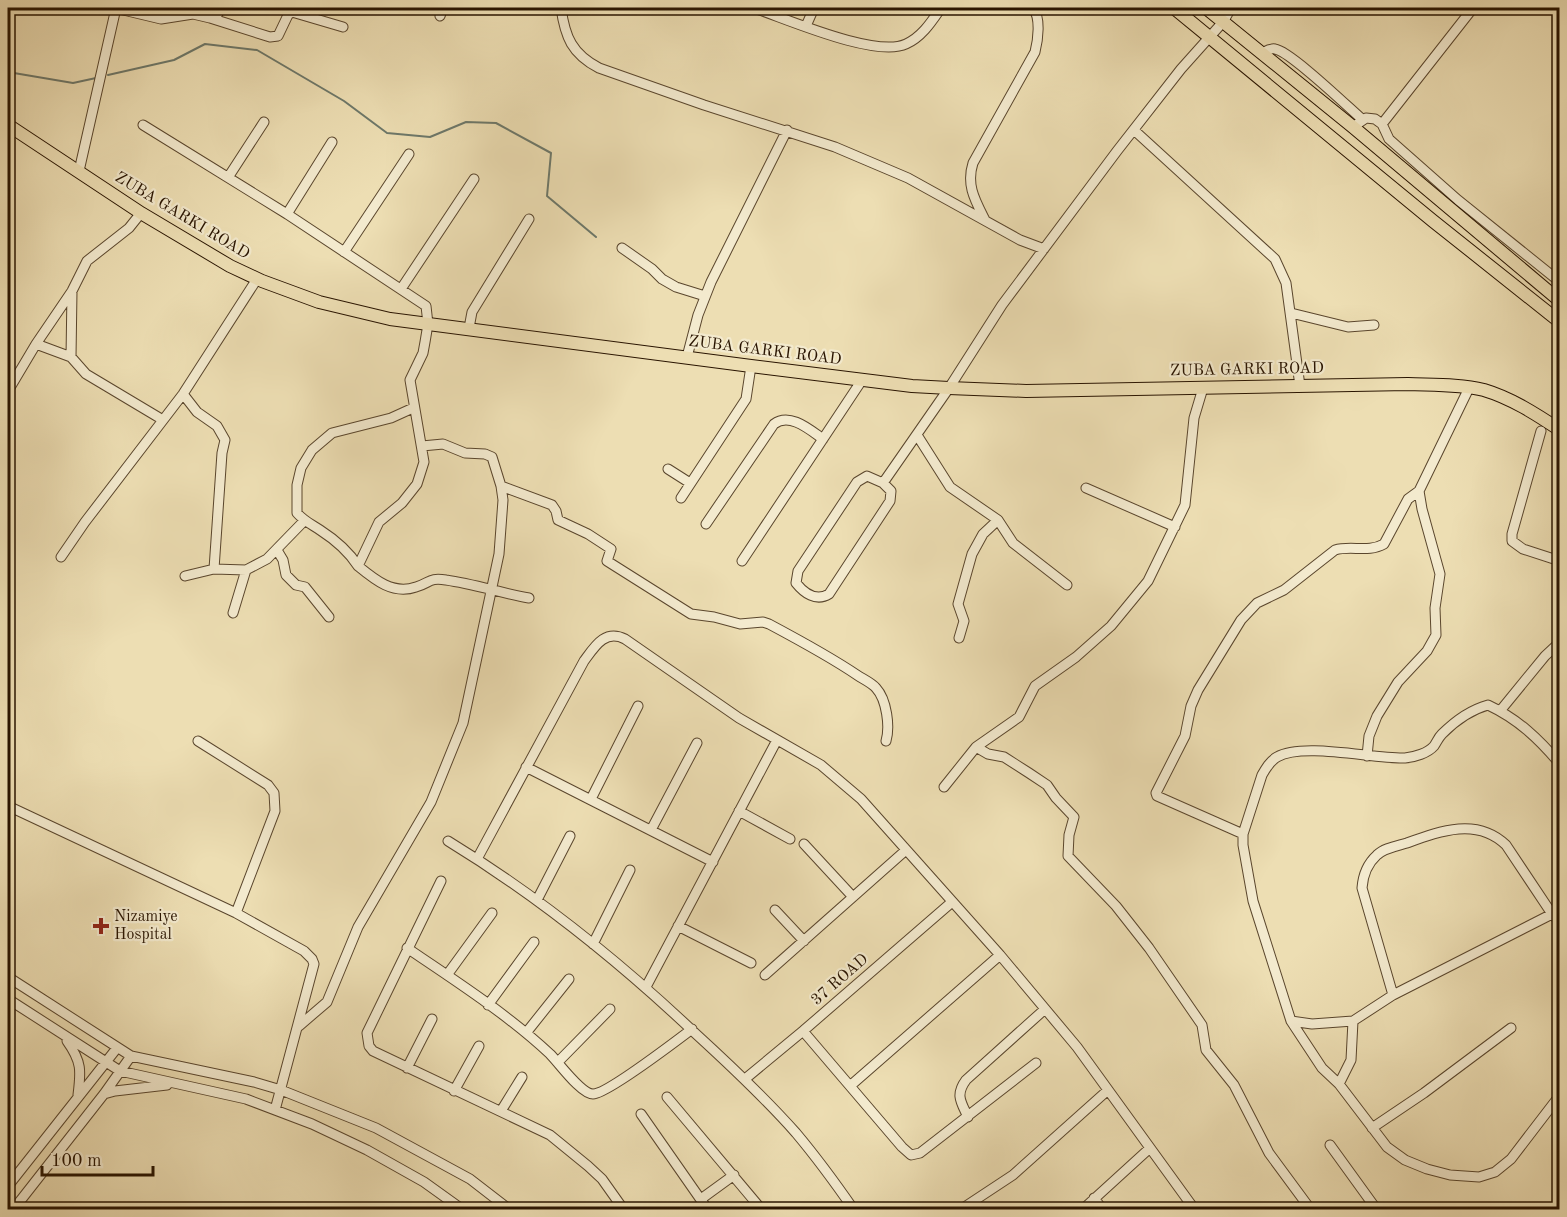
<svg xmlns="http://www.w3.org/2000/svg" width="1567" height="1217" viewBox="0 0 1567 1217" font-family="'Old Standard TT',serif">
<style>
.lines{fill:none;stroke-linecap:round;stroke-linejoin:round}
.stream{stroke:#6d786a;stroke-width:2}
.minor-casing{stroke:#5a462d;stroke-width:11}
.major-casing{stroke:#291400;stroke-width:14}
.minor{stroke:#f3eace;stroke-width:9}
.major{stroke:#eddeb3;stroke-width:12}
.poi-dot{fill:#8f2418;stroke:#f3eace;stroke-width:2}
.labels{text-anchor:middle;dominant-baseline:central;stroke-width:4.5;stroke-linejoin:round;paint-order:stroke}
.street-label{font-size:16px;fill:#291400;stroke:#f3eace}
.poi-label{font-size:16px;fill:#291400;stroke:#f3eace;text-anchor:start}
</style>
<rect width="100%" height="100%" fill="#eddeb3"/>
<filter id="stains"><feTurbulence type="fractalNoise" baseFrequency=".00333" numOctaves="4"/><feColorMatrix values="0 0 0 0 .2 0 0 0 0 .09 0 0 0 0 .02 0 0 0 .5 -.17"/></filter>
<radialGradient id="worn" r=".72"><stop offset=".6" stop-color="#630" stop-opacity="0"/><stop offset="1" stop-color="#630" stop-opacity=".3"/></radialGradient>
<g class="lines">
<!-- stream -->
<path class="stream" d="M8,72L73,83L96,78
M108,75L174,60L205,44L257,50L344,101L387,133L430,137L466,122L496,123L551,153L547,196L596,237"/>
<!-- minor casing -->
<g class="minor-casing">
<path id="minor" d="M115,8L161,19L193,14L210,18L217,15L221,8
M561,8C565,37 572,54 599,68L704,105L835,147L908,178L1020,240L1044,249
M754,8C787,19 875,58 906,44C922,37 932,21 941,8
M440,16L443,8
M210,18L270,37L278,36L288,15L292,12L343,27
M806,26L814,8
M1262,53C1266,51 1270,48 1275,49C1290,51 1348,107 1363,120
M1382,124L1389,139L1458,200L1560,282
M143,125L287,214L426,306L428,324L425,342L423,353L410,380L424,462L417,484L402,503L379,522L358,566C349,552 334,539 320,530C311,524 304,521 297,513V485L301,468L312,450L332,433L391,418L413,408
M1353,127L1366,118L1375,119L1382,124L1473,8
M1135,131L1275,259L1286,283L1300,386
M79,171L116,8
M229,176L264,122
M287,214L332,142
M985,220C975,200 966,185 973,163L1035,52C1038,40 1041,18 1033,8
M622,248L652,269L662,279L676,287L705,296
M344,252L409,154
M401,289L474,179
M1291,313L1348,327L1374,325
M469,328L472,312L529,219
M36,344L71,357L86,374L163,420
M71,357L72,291
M687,357L698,315L711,282L787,130
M1203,388L1194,418L1185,505L1148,581L1111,626L1076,657L1035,686L1019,717L976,747L988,754L1004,757L1029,773L1047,785L1056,798L1074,817L1069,835L1068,856L1116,906L1149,948L1202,1025L1206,1050L1234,1085L1269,1153L1311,1210
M8,391L36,344L72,291L87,261L129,228L141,213
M183,394L197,412L217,426L225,440L222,453L214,569L246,570L267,559L304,521
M1541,431L1512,534V541L1523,549L1560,561
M917,435L950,487L998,520L1013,543L1067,585
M668,469L690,483
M867,476L883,483L891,491L890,501L829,594C816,602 804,593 796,583L798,571L857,482Z
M883,483L949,388L1002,305L1117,151L1181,69L1223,22L1231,8
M501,486L552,505L556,511L558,520L588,534L611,549L607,561L691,614L714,617L740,624L763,622L769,624C799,640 829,656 857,675C863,679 872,683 876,688C887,700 890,727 886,741
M1086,488L1175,527
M681,498L746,399L751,366
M706,524L774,424C790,412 810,430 823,439
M277,550L283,560L286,575L296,585L305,587L329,617
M61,557L85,522L183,394L257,279
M742,561L862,380
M358,566C375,580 393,595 416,587C430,583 429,577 446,580C474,584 501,593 529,598
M185,576L214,569
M233,613L246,570
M959,638L964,621L958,604L972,554L983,534L998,520
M1500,711L1545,656L1560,642
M198,741L268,785L274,793L275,811L236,913L304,951L312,959L314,964L275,1110
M1367,756L1369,736L1377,716L1398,682L1427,651L1436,635L1435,608L1440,574L1422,509L1419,491L1469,388
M1560,764C1539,739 1518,719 1488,705C1470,710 1455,721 1442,734C1438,738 1437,742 1434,746C1428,753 1415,757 1405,758C1373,759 1303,742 1277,757C1270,761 1266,768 1262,775L1243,834V845L1253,901L1291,1021L1322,1068L1339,1084L1387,1147L1405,1160L1427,1169L1450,1175L1479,1177L1495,1172L1511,1159L1560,1095
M526,767L713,862
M944,787L976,747
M591,799L638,706
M8,806L236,913
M739,811L790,839
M651,830L697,743
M1243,834L1157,796L1156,793L1185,736L1191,706L1198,690L1241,620L1257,603L1284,590L1335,550C1351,545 1368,553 1384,544L1408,499L1419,491
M448,841C538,896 620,962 696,1034C731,1066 765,1098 796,1133C817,1158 836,1184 854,1210
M804,844L853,897
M477,859L584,661C595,646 605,629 625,639L739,718L821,765L861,799L1000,955L1077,1047L1195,1210
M441,881L367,1033L369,1046L373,1051L550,1135L588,1166L602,1179L624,1210
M537,900L570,836
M775,910L804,941
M678,926L751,963
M593,944L630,870
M407,948C456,981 507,1014 550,1054C559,1063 581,1094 593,1094C607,1094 676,1041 692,1029
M447,975L492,913
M765,975L906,850
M8,977L131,1056L254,1082L281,1090L376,1128L470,1179L510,1210
M646,987L777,740
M1393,995L1362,888C1363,874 1367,864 1377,855C1384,848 1397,846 1407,843C1440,831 1477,817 1506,845L1552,914L1560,922
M8,999L120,1071L246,1099L312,1124L367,1150L424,1182L463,1210
M488,1005L534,942
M1291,1021L1312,1024L1353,1021
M299,1026L327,1002L358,927L431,802L463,723L499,554L503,500L501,486L492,457L485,454L465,453L443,444L422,446
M803,1031L902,1147L911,1155L920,1153L1036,1063
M526,1033L569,979
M67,1041C82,1062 81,1071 78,1095
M558,1062L610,1009
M407,1068L432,1019
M745,1079L803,1031L952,902
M1339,1084L1351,1060L1353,1021L1393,995L1552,914
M850,1086L1000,955
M454,1091L479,1046
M104,1094L115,1091L167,1085
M667,1097L762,1210
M501,1111L522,1077
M641,1114L708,1210
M968,1117C961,1102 955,1095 966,1080L1045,1009
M1372,1128L1424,1093L1511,1028
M1330,1145L1377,1210
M8,1186L117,1048
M1094,1198L1103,1210
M701,1199L734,1175
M13,1210L104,1094L131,1056
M960,1210L1013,1175L1108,1090
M1082,1210L1150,1148"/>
</g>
<!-- major casing -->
<g class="major-casing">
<path id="major" d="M1174,8L1433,221L1560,322
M1206,8L1353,127L1560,301
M8,125L141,213L230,266L262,281L319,302L390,319L751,366L912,386L949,388L1026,391L1408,384C1432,385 1460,384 1484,390C1511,398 1536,414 1560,430"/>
</g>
<!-- minor -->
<use href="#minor" class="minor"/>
<!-- major -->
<use href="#major" class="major"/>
</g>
<!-- markers -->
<path class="poi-dot" d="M98 917h6v6h6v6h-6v6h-6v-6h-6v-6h6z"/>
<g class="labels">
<!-- street labels -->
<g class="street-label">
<text transform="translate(182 216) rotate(31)">ZUBA GARKI ROAD</text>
<text transform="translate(765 351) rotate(7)">ZUBA GARKI ROAD</text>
<text transform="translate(1247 370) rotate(-1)">ZUBA GARKI ROAD</text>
<text transform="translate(840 980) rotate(-41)">37 ROAD</text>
</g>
<!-- poi labels -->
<g class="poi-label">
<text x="114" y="917">Nizamiye<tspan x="114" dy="18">Hospital</tspan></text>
</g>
</g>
<!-- margin -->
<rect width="1567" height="1217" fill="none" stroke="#eddeb3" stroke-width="30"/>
<rect x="9" y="9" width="1549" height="1199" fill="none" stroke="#291400" stroke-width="3"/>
<rect x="15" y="15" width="1537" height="1187" fill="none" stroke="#291400" stroke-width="1.5"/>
<!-- scale -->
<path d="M42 1166v9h111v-9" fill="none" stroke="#291400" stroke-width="3"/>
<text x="51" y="1166" font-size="18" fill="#291400" stroke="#f3eace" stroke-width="4.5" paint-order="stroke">100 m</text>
<rect width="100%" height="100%" filter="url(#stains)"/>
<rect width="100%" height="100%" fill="url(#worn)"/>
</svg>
